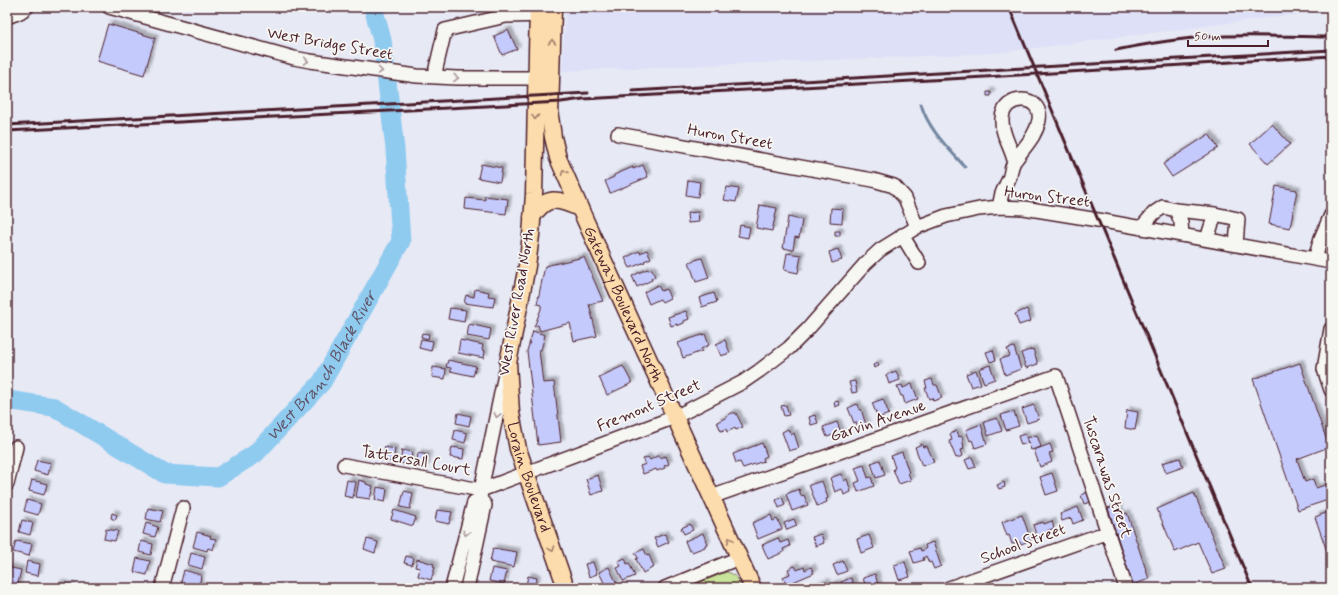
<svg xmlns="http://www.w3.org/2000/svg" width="1338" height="595" viewBox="0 0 1338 595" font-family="Mynerve,sans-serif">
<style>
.built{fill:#dde0f7}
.green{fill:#c8e39a;stroke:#898162}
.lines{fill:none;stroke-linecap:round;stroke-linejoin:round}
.stream{stroke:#7386a1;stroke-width:3}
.river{stroke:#8fcaef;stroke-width:19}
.building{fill:#c5cafc;stroke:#4a1f2b;filter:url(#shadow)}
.minor-casing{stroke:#4a1f2b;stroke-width:16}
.major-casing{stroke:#4a1f2b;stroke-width:19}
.minor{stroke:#f6f6f2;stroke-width:13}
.major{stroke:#fcdcac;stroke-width:16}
.rail{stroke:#4a1f2b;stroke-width:3}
.oneway{stroke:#a37e6c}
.oneway2{stroke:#a99598}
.labels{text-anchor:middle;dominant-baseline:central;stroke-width:3.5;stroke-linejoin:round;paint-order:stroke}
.street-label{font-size:16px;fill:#4a1f2b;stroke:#f6f6f2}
.water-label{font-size:17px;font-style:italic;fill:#5f5266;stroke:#f6f6f2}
</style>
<defs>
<filter id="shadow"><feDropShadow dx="3.5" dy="-3.5" stdDeviation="1" flood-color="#0004"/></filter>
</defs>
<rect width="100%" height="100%" fill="#e7e9f5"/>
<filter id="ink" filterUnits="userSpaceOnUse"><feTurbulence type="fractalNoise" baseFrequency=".025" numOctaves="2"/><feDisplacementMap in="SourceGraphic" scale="8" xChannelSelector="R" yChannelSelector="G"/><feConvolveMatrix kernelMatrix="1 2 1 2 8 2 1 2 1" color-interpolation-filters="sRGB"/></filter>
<g filter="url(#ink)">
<!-- built -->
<path class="built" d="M566,7H1326L1306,13L995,53L562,71Z"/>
<!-- green -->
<path class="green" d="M726,572C735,573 738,580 741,588H686Z"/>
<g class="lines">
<!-- stream -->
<path class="stream" d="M921,104C928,129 948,148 965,167"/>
<!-- river -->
<path class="river" id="s1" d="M7,400L54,407L165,474L218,477L255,454L322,382L401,241L395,149L382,40L373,7"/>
</g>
<!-- building -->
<path class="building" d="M108,24L155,38L144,75L97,61Z
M508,30L517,49L502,55L494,36Z
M987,92H991V96H987Z
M1272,124L1290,144L1268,164L1250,144Z
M1209,134L1218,148L1172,177L1163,164Z
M481,164L502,168L500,182L478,178Z
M643,165L648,177L610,193L605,181L614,177V175L633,167V169Z
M688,180L700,182L698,197L686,195Z
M1276,186L1297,190L1290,228L1269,224Z
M727,187L739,189L736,202L724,200Z
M485,196L508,199L506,214L465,209L466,198L485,200Z
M760,205L777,208L772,231L756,228Z
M831,208L843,209L842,223L830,222Z
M698,212L699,222L688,223L687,213Z
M788,217L802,220L799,238L795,237L793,250L783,248Z
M740,225L750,227L748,238L738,236Z
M835,231H840V236H835Z
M838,249L842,260L832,263L829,252Z
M647,250L651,258L644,261L645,262L630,268L625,258L639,251L640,253Z
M787,253L801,255L798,273L784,270Z
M584,257L603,301L589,304L597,336L574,341L570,323L540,331L538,325L534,327L541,309V305L537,304L545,266Z
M702,258L709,278L696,282L689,262Z
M647,269L648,270L652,269L655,277L651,278L652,280L637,287L632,276Z
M658,285L661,291L666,289L670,298L662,302L660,299L649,304L644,292Z
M475,289L489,292L488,296L495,297L493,307L464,303L466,295L474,297Z
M714,293L717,302L702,307L699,298Z
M450,308L466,310L464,322L448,319Z
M1027,309L1031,321L1019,325L1015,314Z
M686,311L689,319L684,321V323L677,326V324L671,326L668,317Z
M469,324L491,329L489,340L467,336Z
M533,331L545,335L541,350H539L543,383L554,382L561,442L538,445L527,351Z
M422,333L429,334L428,339L421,337Z
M705,334L709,345L701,349L702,351L683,358L678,343Z
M421,339L433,341L431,351L419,348Z
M460,340L483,345L482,350L485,351L484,358L458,353Z
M725,340L730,353L721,356L716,344Z
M1014,347L1021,369L1005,375L1000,359L1010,356L1007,349Z
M1033,349L1038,364L1026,368L1021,353Z
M993,350L996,360L990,362L986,352Z
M448,360L476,366L473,376L450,371L451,368L446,367Z
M878,363L879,366L874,368L873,365Z
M1300,363L1329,447L1297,459L1305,482L1313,479L1316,488L1331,483V499L1298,510L1253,379Z
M990,365L995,379L984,383L979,369Z
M623,366L632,383L607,395L599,377Z
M433,367L446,369L445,379L432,377Z
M976,370L981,384L971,387L966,374Z
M896,371L900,380L889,384L886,375Z
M932,379L934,385H937L942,398L933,401L932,398L929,399L925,388H927L925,381Z
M855,381L857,392L852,393L849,382Z
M912,384L918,399L905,404L903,396H901L897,386L902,385L903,388Z
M883,399L889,414L878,418L872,403Z
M838,401L840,405L835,407L834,402Z
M857,404L859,410L861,409L866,425L858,428L856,422L854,423L848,408Z
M786,405L789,415L784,416L781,406Z
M1034,405L1039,419L1027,423L1022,409Z
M1127,410L1138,412L1135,430L1125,428Z
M1010,412L1011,413L1014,412L1019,426L1006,430L1001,415Z
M458,413L471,416L469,426L456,423Z
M731,413H736L743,427L736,430L735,428L727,432L726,429L721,431L717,422L727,417Z
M815,415L818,423L811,425L809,417Z
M997,418L1002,431L988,436L984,422Z
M837,422L842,435L834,437L833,435L827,437L823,427Z
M981,424L987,444L975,448L972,440L970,441L966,430Z
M788,429L791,435L794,433L799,448L789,451L782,432Z
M455,430L467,433L465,443L453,440Z
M957,431L959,437L962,436L964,449L961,450L963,456L956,458L949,441L952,440L950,434Z
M1025,434L1028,443L1021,445L1018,436Z
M1037,435L1041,447L1031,450L1027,438Z
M762,443L767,456L763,458L764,461L743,468L740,462L736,463L733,454Z
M922,444L923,447L927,446L934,462L922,466L915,447Z
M1050,444L1053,452L1049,453L1052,462L1040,467L1034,450Z
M385,447L395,449L393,462L382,460Z
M452,447L464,449L463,459L450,457Z
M402,450L412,452L410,465L400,463Z
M902,452L909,473H908L911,480L899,484L893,469L895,468L891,456Z
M418,453L428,455L426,468L416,466Z
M659,455L660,458L666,456L669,464L664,466L665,468L657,471L656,469L643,474L640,466L646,464L643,459L648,457L650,460Z
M972,457L976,467L969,469L965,460Z
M1180,458L1183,467L1166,473L1162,463Z
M37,460L51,463L48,475L34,471Z
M880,460L885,475L876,478L871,463Z
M864,465L868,478L871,477L874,486L858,492L855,483L860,481L855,468Z
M1052,473L1058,491L1046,495L1040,477Z
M841,474L844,481L847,479L851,492L844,495L842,489L835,492L830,478Z
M598,475L603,491L591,495L586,479Z
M32,480L47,484L44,495L29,491Z
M347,480L356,482L353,498L344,496Z
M359,480L366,482V484L373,486L370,499L356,497Z
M822,481L828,498L826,499L827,502L817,506L809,485Z
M1004,482L1005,487L999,489L997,485Z
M377,487L387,489L385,502L375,500Z
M799,489L801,496L804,495L808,505L792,511L786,494Z
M404,491L413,493L410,509L400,507Z
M1088,492L1091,502L1084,504L1081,495Z
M1194,493L1226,569L1212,574L1198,542L1175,552L1157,509Z
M782,497L785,505L779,508L776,500Z
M27,500L41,504L38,515L24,511Z
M1117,505L1121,515L1127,513L1149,579L1133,585L1108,508Z
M1078,507L1083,520L1073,524L1071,518L1062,521L1060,514Z
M148,508L163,511L160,522L146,519Z
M394,510L416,517L413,526L391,519Z
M437,510L452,512L449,524L435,521Z
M1331,511V563L1315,517Z
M112,513L117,515L115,520L111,518Z
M771,515L773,521L777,519L782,529L758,539L752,523Z
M1022,515L1031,540L1021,544L1020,542L1012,544L1009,535L1007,536L1002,522Z
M794,519L797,526L787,530L784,523Z
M22,520L33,523L30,535L19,532Z
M1052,521L1054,528L1047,531L1048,534L1037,538L1033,525L1043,522L1044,524Z
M146,523L158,527L155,537L143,534Z
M690,524L693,530L684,534L681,528Z
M106,529L118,531L115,541L104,539Z
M197,532L211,536L210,538L216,539L213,550L208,548L207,551L193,547Z
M703,533L707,544L705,545V547L692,552L691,550L689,551L685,541Z
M665,534L669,542L658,547L654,538Z
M821,534L824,543L816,546L812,537Z
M869,535L874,548L861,553L857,539Z
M778,538L780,543L788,540L790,546L783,549L784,552L768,559L762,545Z
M367,539L378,542L375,553L364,549Z
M16,541L32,544L29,556L13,552Z
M141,541L153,544L151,555L139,552Z
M933,542L941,566L934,569L931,562L929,563L926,556L923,558L924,560L914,563L910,551L920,548L921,551L924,550L926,548L925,545Z
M493,548L517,552L514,567L490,562Z
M644,549L647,556L649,555L654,567L643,573L636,559L638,558L635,553Z
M191,553L205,557L202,569L188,565Z
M406,556L414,558L412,565L404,563Z
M137,558L150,561L147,575L134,572Z
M625,558L627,564L629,563L635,576L623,581L617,568L621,566L618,561Z
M417,559L434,564L433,566L435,567L431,580L418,576L420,568L415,567Z
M27,561L40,564L38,576L25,573Z
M843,561L847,571L837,575L833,565Z
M593,562L597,574L589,577L585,564Z
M905,562L910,577L899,580L894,565Z
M795,566L797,570L804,567L805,570L811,567L814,573L786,585L783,577L790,574L788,569Z
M7,567L21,570L17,588H7Z
M609,567L617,584L609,587L608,586L606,587L599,572Z
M492,568L507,571L504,584L489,581Z
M184,570L201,575L199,587L181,582Z
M875,574L879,588H866L863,578Z
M528,576L537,578L535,587L526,585Z
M851,578L855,588H844L841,582Z
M826,582L828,588H811V587Z
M58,583L72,587V588H57Z
M838,583L839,588H831L830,585Z"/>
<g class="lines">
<!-- minor casing -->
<g class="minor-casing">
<path id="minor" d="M109,7L294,58L310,61L417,76L457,78H546
M7,17L20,12L27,7
M436,77V68L445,30L506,16L547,15
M618,134L873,180L894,186L905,198L917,227L946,216L979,209L1000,207L1024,208L1098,220L1331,262
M1000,207C1000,192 1005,189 1010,176C1011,170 1012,163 1016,159C1025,146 1036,136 1039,120C1043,94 1003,93 1002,119C1001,133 1011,147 1014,160
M1176,210L1215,214
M1141,228L1154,213L1163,207L1176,210L1181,222L1182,235
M902,235L919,263
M1207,239L1215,214L1238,219L1236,245
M1315,259L1321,238L1331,215
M1331,329L1324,369L1331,390
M344,465L481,490
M7,484L16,447
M481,490L675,417L743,382L759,371L789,348L807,330L865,264L880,250L917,227
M711,497L1056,376L1126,588
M162,588L183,508
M452,588L474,502L480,499
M467,588L485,505L480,499L481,490L505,374
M665,588L739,558
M949,588L1108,532"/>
</g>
<!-- major casing -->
<g class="major-casing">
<g id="major">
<path id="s2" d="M538,7L534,194L531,235L527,266L508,363L511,413L518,449L566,588"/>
<path id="s3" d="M553,7L550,116L553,137L558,158L586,222L753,588"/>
<path d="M532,217C546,195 558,198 579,208"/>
</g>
</g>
<!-- minor -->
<use href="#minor" class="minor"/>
<!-- major -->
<use href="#major" class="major"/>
<!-- rail -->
<path class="rail" d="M1009,7L1252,588
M1116,50C1146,44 1176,39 1206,37C1248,34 1289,37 1331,37
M632,91L1331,50
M7,125L588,93
M7,131L561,102L583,99L985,77L1331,56"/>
</g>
<!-- one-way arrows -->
<defs><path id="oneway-chevron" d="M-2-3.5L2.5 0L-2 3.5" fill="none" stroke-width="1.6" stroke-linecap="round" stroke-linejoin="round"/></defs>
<g class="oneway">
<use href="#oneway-chevron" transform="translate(552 42) rotate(-89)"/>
<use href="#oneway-chevron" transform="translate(535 117) rotate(92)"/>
<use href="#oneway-chevron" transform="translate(564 172) rotate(-112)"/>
<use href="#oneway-chevron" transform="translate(730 540) rotate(-114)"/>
<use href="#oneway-chevron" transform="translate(552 549) rotate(70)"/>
</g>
<g class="oneway2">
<use href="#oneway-chevron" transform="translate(306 61) rotate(10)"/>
<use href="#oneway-chevron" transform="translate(380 71) rotate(7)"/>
<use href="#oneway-chevron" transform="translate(456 78) rotate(2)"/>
<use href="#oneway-chevron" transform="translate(497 415) rotate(102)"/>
<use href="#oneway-chevron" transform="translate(466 533) rotate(104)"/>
</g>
</g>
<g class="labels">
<!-- street labels -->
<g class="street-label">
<text transform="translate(330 44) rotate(10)">West Bridge Street</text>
<text transform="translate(730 137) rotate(10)">Huron Street</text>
<text transform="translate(1047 197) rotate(7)">Huron Street</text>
<text transform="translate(517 302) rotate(-80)">West River Road North</text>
<text stroke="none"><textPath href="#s3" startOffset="312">Gateway Boulevard North</textPath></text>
<text transform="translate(649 406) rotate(-23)">Fremont Street</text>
<text transform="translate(878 421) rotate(-19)">Garvin Avenue</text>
<text transform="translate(416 461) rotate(10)">Tattersall Court</text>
<text stroke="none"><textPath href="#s2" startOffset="475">Lorain Boulevard</textPath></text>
<text transform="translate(1107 477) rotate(72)">Tuscarawas Street</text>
<text transform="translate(1023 544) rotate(-20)">School Street</text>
</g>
<!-- water labels -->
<g class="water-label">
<text stroke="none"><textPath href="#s1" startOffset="385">West Branch Black River</textPath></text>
</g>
</g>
<!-- margin -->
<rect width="1338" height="595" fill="none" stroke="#f6f6f2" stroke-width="24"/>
<rect x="12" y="12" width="1314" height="571" fill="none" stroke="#4a1f2b" stroke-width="1.5" filter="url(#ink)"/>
<!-- scale -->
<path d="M1188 40v6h80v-6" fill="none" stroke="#4a1f2b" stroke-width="2"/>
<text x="1194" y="40" font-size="12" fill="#4a1f2b" stroke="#f6f6f2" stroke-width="3" paint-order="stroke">50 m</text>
</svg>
